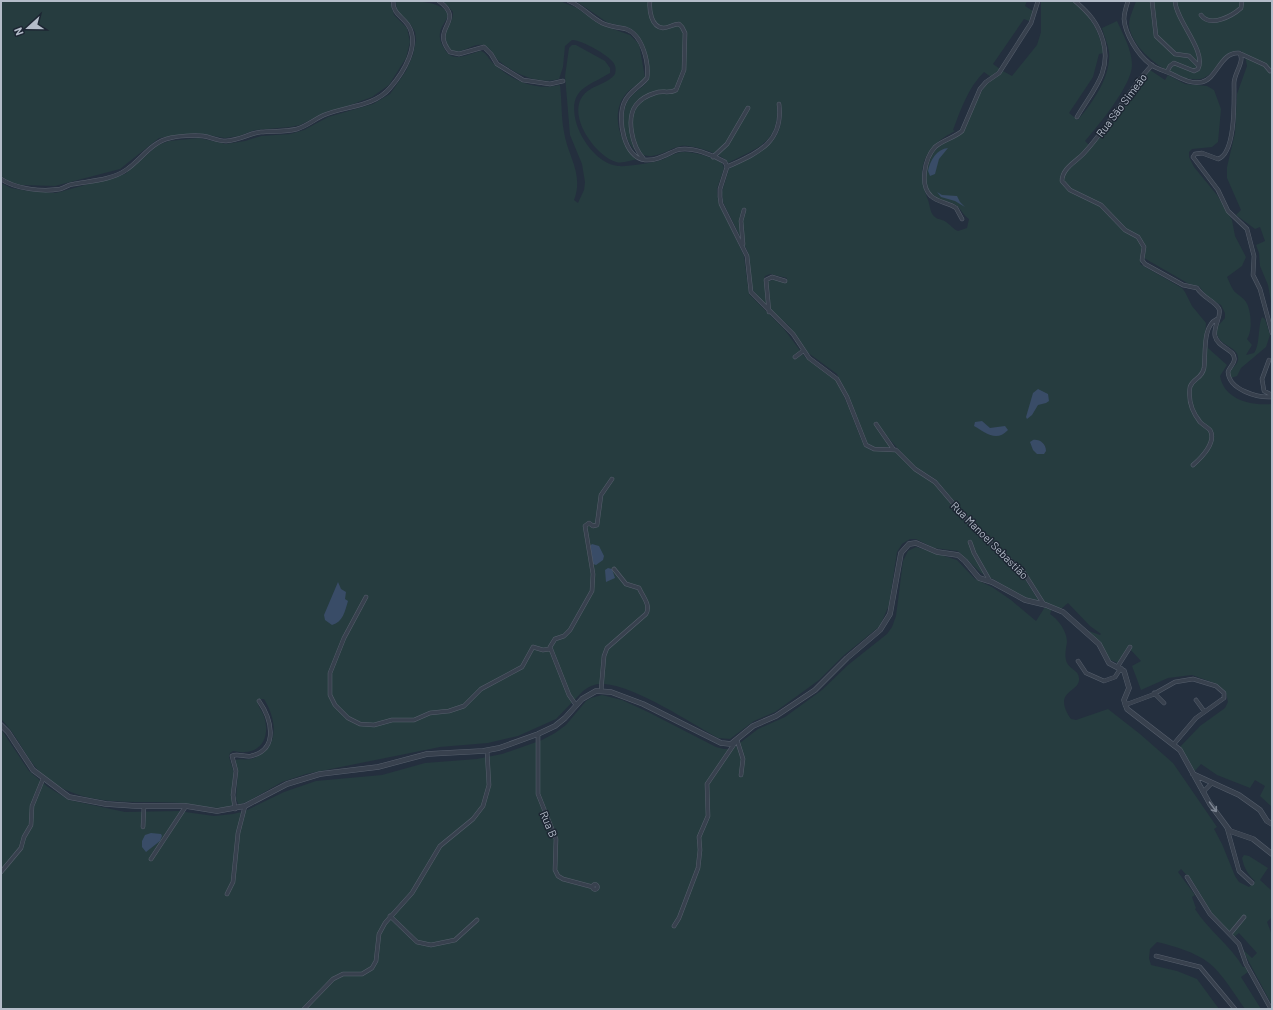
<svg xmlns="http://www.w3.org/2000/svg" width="1273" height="1010" viewBox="0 0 1273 1010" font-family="Barlow,sans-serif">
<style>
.green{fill:#263c3f}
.water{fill:#394c67}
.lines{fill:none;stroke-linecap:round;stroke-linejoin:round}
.minor-casing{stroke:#565f6c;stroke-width:4.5}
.tertiary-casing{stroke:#565f6c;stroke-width:5.5}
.minor{stroke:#38414e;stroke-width:3.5}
.tertiary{stroke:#38414e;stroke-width:4.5}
.oneway{stroke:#7c8592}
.labels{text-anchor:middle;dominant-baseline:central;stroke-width:3;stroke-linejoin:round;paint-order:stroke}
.street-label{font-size:11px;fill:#b4bcc9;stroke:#1d2633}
</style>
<rect width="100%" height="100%" fill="#242f3e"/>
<!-- green -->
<path class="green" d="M1,1H390L394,15L407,28L410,42L406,58L389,85L372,97L345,107L328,111L300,125L290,127L255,130L239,136L225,138L196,133L159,138L120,169L55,186L21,185L10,182L1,176Z
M396,1C412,1 443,0 448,15C446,22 441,26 440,33C439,38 441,44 444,48C452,65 469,53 481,51C487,53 489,60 494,64C513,81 534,91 560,85C562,101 561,116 564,132C568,157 584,174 574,200L578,203L584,190L585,182L582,164L570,135L565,76L569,48L572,45H576L605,61L610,68V73C587,87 568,89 576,122C581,140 598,164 618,166C626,167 650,163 658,161C667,159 674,152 684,152C696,152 711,157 722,163L724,168L717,189L718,200L744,256L749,294L784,329L805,357L837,381L849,408L861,439L866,447L873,451H895L916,472L935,483L977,533L1021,573L1039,601L1021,596L995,580L981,573L958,551L934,548L916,539H910L902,544L897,552L889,605L880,626L843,656L819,680L775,712L754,721L730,739L718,738C689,722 637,687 605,684C596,683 590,686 583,691L556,719L518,736L488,743L440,747L306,774L282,782L249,801L239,805L236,799L238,772L235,760C240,758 247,761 254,758C280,748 277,720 264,699H261L258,700C257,706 261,709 263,714C270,730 266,751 245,752C241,753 237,751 233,751L230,753L229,757L234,773L232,805C222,812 193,804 181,803C134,800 81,809 43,775C26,760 18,735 1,719V183L11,188L28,191L56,193L125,174L158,145L169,141L199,138L226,144L245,141L261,136L290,134L304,130L328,117L373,104L390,94L395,87L406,71L413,55L416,40L415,32L411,25L397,11Z
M443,1H560L577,8L599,24L630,35L639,44L645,77C640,84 630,88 625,95C610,114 620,146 638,159C631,160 623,164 616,162C596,156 568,118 582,97C590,85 607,85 615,74C616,70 616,66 613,62C608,55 580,39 572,40L565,46L563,67L559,79C538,85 515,74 499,61C495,57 493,51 487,47C474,38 458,61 448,47C439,34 454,24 453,12Z
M576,1H1027L1025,6L1033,11L1029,21L1024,19L993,64L1000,69L991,77L984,72C968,88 961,109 953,130L955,131C924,147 915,167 928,200C930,205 930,214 935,217C938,220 943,219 946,222C951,225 953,229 958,231L967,228L969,219C962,214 962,210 957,206C950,201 941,201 934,197C919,187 927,158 938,147C944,142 957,139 961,133C971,120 974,102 983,89C988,81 997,78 1003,71L1012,76L1037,45L1041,32V1H1072C1092,17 1098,29 1104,53L1099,54L1093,77L1069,113L1078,120C1093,102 1111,77 1109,52C1108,44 1104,36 1102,28L1117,21C1123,34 1132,50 1132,65C1132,85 1098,126 1085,141L1091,147L1118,114L1150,70L1165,80L1168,75L1185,84L1207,86L1214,90L1221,109L1218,142L1212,147L1192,149L1189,152V157L1194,167L1217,195L1232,220L1235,236L1246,257L1242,266L1227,277C1229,281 1231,287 1234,291C1238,295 1243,297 1246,302C1251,309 1253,331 1247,339L1252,345L1246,355L1254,353C1260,346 1258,325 1262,317L1265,319L1270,335L1266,347L1241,368L1237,376L1231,378L1229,373C1232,368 1237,365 1238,360C1240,344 1214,348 1217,327L1225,318V313L1221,305L1207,297L1199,286L1189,284L1144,258L1140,264L1182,288L1185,292L1192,306L1206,323L1205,338L1208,348L1227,365L1220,376C1224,400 1252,406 1272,404V807L1260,796L1265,786L1255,780L1250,788L1217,775L1201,764L1194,772L1180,747L1200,726L1225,708L1228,702L1226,692L1217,684L1192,675L1168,678L1141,690L1132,666L1141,661L1128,647L1118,663L1108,659L1083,629L1100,635L1101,634L1090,626L1068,603L1061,609L1044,602L1023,569L976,527L935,479L914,466L881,430L892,447H872L867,444L851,402L837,374L807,352L789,326L771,310L768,281L777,279L785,282L787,278L770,274L765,276L764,279L767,307L752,289L748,252L723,202L722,192L729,169C760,147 786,149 781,102L777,104C780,143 758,147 728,163C724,154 690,144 681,146C671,148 662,155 652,156C628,158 620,126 625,108C629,92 646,88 649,78L644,49L642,41L634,31L627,27L608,23Z
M1136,1H1272V307L1268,285L1260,266L1259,253L1256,245L1265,241L1260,227L1255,229L1236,215L1241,210L1227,178V167L1235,133L1237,94L1247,66L1245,55L1241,51C1221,47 1216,77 1200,79C1175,83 1131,51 1129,25C1129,17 1134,8 1136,1Z
M916,547L957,560L975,579L992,587L1011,600L1036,621L1045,607L1052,609L1050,614C1058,619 1067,631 1067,642C1066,649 1064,656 1067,663C1071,670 1080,671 1079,680C1078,693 1052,691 1071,719L1076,720L1108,709L1140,734L1173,763L1217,827L1214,829L1222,844L1235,876L1239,882L1249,887L1255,881C1248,875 1244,868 1242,858L1244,855L1249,856L1268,868L1260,880L1272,891V917L1267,922L1272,935V1005L1242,949L1252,958L1257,953L1239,933L1234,937L1232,934L1245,918L1231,933L1214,917L1193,882L1181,869L1178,872L1195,895L1192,897L1196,908L1195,909C1209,931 1230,945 1243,967H1245L1248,972L1241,977L1261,1009H1245C1235,995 1222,973 1209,963C1195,952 1174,946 1157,942L1150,949L1149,958L1151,965L1177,971L1197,979L1219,1009H1V729L29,771L48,787L69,800L125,812L178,811L214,816L233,814L245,811L284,792L316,781L382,775L425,763L477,759L502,754L542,740L555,733L566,725L586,701L591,698L602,695L622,700L648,712L716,747L724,749H732L758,729L785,717L822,690L848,665L887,634L892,627L896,616L903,561L908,551Z"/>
<!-- water -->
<path class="water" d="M948,148L939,159L935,174L930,176L928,171C930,160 937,149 948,148Z
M937,192L942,195L957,196L960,202L965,207L955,201L941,197Z
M1038,389L1048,394L1049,401L1046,403L1038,405L1032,415L1027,419L1026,417L1033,393Z
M982,421L990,428L1005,426L1008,430C996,443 985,432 974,426L975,422Z
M1033,440C1040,439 1046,444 1046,451L1044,454H1037L1033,450L1030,442Z
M592,544L599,546L604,556L603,560L596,565L593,564L590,546Z
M608,568L612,569L615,578L606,582L605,570Z
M338,582L341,589L346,592L345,599L348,601C345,611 343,622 332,625L325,620L324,615Z
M151,833L161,834L162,836L160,841L146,852L142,847V841L145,835Z"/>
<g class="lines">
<!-- minor casing -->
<g class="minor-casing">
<path id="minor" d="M439,1C467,22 429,27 450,52L459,54L484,47L491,54L497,64L523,80L550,84L563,81
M569,1C582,6 590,17 602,23C610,27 618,27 626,29C643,35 649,63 647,78C640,87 628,92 624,103C617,119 624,158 645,160C657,161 667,154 677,150C691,146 713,155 725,162L727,167L720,189V197L721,204L747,256L751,292L793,334L809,358L837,379L847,397L866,445L874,449L896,450L915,469L935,482L975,529L1024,573L1043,603
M1075,1C1089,13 1098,23 1103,41C1112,72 1092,91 1077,117
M1128,1C1126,7 1124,13 1124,19C1125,34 1138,55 1150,64C1156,69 1165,71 1172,74C1182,79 1190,84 1202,82C1217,79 1221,51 1239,53C1246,60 1234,73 1234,83C1234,100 1236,153 1218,159L1202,153L1195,154L1193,157L1218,190L1228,211L1247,229L1254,256L1253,275L1260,289L1272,333
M1152,1L1156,36L1175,54L1189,56L1199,66
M1201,15C1210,28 1232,16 1241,8L1242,1
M1241,54L1265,65L1270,71
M1152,65C1127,92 1109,126 1084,153C1076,162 1062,168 1062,181L1070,190L1101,205L1125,230L1138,237L1144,247L1142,260L1145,264L1183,285L1197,288C1202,297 1216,302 1219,309C1222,316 1213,326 1215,336C1218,349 1237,349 1234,361C1233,365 1229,368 1228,372C1229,390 1258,398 1272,397
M1167,72L1170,66L1174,63L1194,71L1198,69C1207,51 1176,21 1175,1
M713,157L727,144L748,108
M643,158C632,146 626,118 636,105C640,100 648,95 655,93C662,90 669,94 676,90L684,70L685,33L682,27L679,24C673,24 669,28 663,28C651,27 649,10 650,1
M727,167C757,153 784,143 779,104
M1,179C16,189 42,192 60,189C65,188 69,184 74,184C90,181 112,180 126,170C141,160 151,142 170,138C177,136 195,135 203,136C211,137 217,141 226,141C240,140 250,133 261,132C273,131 286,132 297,129C307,126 315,119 324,115C345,106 374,107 390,88C403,73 421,45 408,25C402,16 393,14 393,1
M962,219L956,208C949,203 937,202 931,196C919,185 925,158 935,147C943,140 954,138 962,131L980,89L986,82L999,73L1031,23L1038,1
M743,244L741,221L744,210
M769,312L766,280L772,277L785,281
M795,357L803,351
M1269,360L1262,379L1264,391L1272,395
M876,424L894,450
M1193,465C1201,458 1217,442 1210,430C1207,427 1203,425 1200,422C1192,412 1188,400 1190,387C1193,378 1202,379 1204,368C1206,354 1202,326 1217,319
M970,542L974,553L990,581
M366,597L344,638L330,673V695L335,705L348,718L360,724L374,725L392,720H414L430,713L449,711L464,706L481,689L522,667L533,647L543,650L550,649
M1078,661L1086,673L1104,681L1115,677L1121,668
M1118,666L1130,647
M601,691L604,656L607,648L646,614C651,605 643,597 639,588L626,584L614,569
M1154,693L1164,703
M1196,700L1204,711
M576,705L569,695L550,647L555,639L564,636L570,630L592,591L593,574L585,526L589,523L593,526L597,525L601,495L612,479
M1125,705L1152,695L1175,682L1193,679L1216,686L1224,693V698L1196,718L1173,745
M538,734V794L556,839L555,870L558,876L563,879L593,887
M737,740L743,759L741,775
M1203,792L1211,784
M235,809L233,795L236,771L232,756C237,753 244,757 251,756C280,749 271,718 259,701
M143,827L144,806
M1227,828L1239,871L1252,883
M151,859L186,806
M1,872L21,848L24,837L31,825L32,806L43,779
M1187,877L1210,914L1239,944L1246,964L1271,1009
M592.5 887a2.5 2.5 0 1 1 5 0a2.5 2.5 0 1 1-5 0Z
M227,894L233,882L238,833L245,806
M390,916L417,942L431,945L455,940L477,920
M674,926L679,918L698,868L700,850L699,837L708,816L707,784L737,740
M1230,934L1244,917
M1156,956L1200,967L1235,1009
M304,1009L333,979L343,974H362L372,968L376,961L379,934L385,923L412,893L440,846L473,819L483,806L489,785L487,751"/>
</g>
<!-- tertiary casing -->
<g class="tertiary-casing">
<path id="tertiary" d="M1,725L8,732L33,770L69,797L106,804L136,806H186L217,811L245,806L287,784L320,774L378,767L427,754L483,751L499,748L538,734L555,726L565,718L582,699L596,691L611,692L643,704L721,743L731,744L753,726L776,716L815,690L847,658L880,630L890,614L901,553L909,544L916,543L937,552L958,555L965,561L979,578L992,582L1025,600L1046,605L1063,612L1099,644L1109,663L1124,671L1129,688L1124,700L1127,709L1180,750L1210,804L1230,831L1253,839L1272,854
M1193,774L1239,795L1260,810L1267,821L1272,824"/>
</g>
<!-- minor -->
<use href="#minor" class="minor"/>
<!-- tertiary -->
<use href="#tertiary" class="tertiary"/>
</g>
<!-- one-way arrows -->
<defs><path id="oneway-shaft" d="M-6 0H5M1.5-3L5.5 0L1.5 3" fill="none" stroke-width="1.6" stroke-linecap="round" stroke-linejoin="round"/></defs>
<use class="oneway" href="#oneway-shaft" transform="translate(1213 807) rotate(54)"/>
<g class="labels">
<!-- street labels -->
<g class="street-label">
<text transform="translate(1121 105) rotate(-53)">Rua São Simeão</text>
<text transform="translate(990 540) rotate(45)">Rua Manoel Sebastião</text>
<text transform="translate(549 824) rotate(67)">Rua B</text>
</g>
</g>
<!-- border -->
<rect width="1273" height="1010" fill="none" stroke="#b4bcc9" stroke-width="4"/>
<!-- north arrow -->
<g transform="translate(28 28) rotate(249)" stroke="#1d2633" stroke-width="3" paint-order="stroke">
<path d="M0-3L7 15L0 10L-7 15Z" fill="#b4bcc9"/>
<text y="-6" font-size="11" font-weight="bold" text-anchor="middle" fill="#b4bcc9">N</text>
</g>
</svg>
